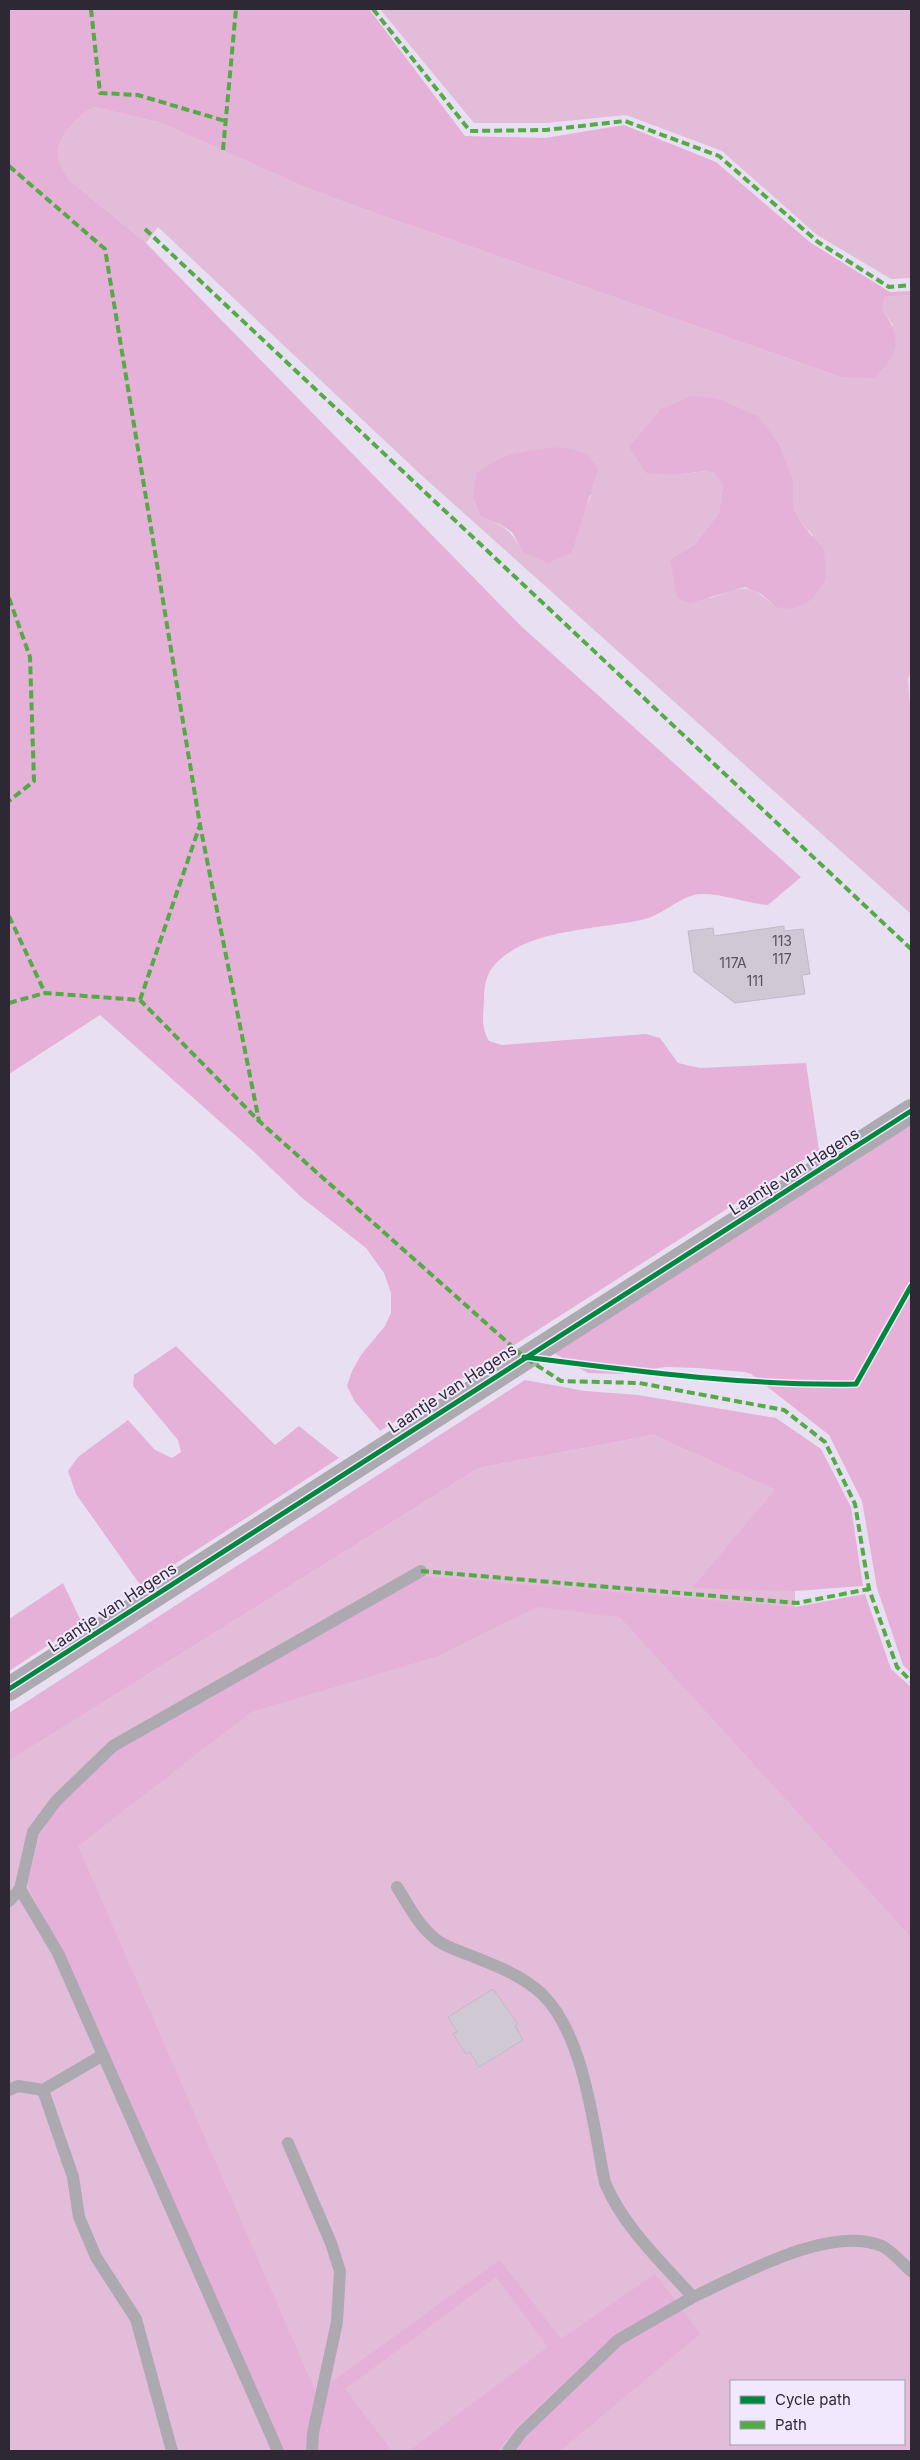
<svg xmlns="http://www.w3.org/2000/svg" width="920" height="2460" viewBox="0 0 920 2460" font-family="Inter,sans-serif">
<style>
.green{fill:#e2bcd9;fill-rule:evenodd}
.forest{fill:#e5b1d8}
.building{fill:#d1c8d6;stroke:#c1b8c6}
.lines{fill:none;stroke-linecap:round;stroke-linejoin:round}
.service{stroke:#aca9b1;stroke-width:12}
.minor{stroke:#aca9b1;stroke-width:24}
.quiet{stroke:#54aa45;stroke-width:4;stroke-dasharray:8 4;stroke-linecap:butt}
.cycleway-casing{stroke:#f1e8fd;stroke-width:8}
.cycleway{stroke:#00873e;stroke-width:5}
.labels{text-anchor:middle;dominant-baseline:central;stroke-width:4;stroke-linejoin:round;paint-order:stroke}
.number-label{font-size:14px;fill:#58515e}
.street-label{font-size:16px;fill:#2e2835;stroke:#f1e8fd}
</style>
<rect width="100%" height="100%" fill="#e8e0f2"/>
<!-- green -->
<path class="green" d="M380,9H911V278L891,279L817,235L722,151L626,115L546,123H474Z
M94,107L161,123L300,185L344,202L841,377L893,325L882,309L885,297L911,295V672L908,679L911,719V914L419,473L158,227L146,243L68,179C64,170 56,159 58,149C62,132 80,114 94,107ZM772,435L780,445L793,479V508L802,524L813,535L776,607C746,581 745,587 710,598L670,559L694,545L719,513L723,486L714,473L706,471L677,475ZM591,495L578,526L572,552H523C511,530 505,526 481,517Z
M653,1435L775,1490L795,1591V1607L911,1792V2451H9V1761L479,1468ZM731,2381H904V2444H731Z"/>
<!-- forest -->
<path class="forest" d="M9,9H369L465,136L545,138L624,125L716,162L811,243L890,292L911,291V295L885,297L882,309C903,339 899,353 874,378L841,377L344,202L300,185L161,123L94,107C80,114 62,132 58,149C56,159 64,170 68,179L146,243L522,627L801,877L768,905C745,903 722,893 700,894C680,896 664,914 645,919C601,930 522,928 492,968C485,978 484,990 484,1001C483,1016 481,1027 489,1041L502,1045L646,1034L660,1038L678,1063L700,1068L806,1063L819,1150L380,1431L355,1402L347,1386L352,1371L361,1355L385,1326L391,1313V1293L384,1273L366,1248L301,1197L253,1151L100,1015L9,1074Z
M692,396L716,398L758,416L780,445L793,479V508L802,524L824,550L826,580L811,600L793,609L776,607L761,594L745,587L690,603L677,598L670,559L694,545L719,513L723,486L714,473L705,471L677,475L646,473L629,447L661,409Z
M558,447L586,453L598,469L572,552L548,563L523,552L512,532L499,524L481,517L473,495L477,473C506,451 523,452 558,447Z
M911,1121V1673L903,1665L877,1588L862,1501L829,1435L751,1374L744,1372L698,1368L665,1367L622,1374L588,1373L552,1352Z
M176,1346L275,1445L299,1426L339,1458L141,1586L76,1494L68,1471L78,1457L128,1420L155,1450L172,1458L181,1452L178,1440L133,1386L134,1375Z
M525,1380L585,1391L638,1395L776,1418L821,1449L851,1507L863,1586L795,1591L692,1588L775,1490L653,1435L479,1468L9,1761V1713Z
M421,1576L795,1607L865,1594L891,1669L911,1687V1937L620,1617L537,1607L438,1656L251,1712L78,1846L316,2393L308,2451H285L28,1885L39,1837L59,1803L116,1750Z
M63,1583L82,1623L9,1671V1619Z
M500,2260L561,2339L655,2274L676,2301L615,2335L516,2427L498,2451H409L548,2347L496,2277L345,2389L392,2451H317L318,2435L326,2386Z
M681,2308L700,2334L560,2451H516L528,2435L622,2344Z"/>
<!-- building -->
<path class="building" d="M784,926V931L803,929L810,974L802,975L805,994L735,1003L694,972L688,931L713,928L714,936Z
M493,1989L518,2024L515,2026L523,2040L479,2067L470,2052L466,2054L453,2034L457,2032L448,2017Z"/>
<g class="lines">
<!-- service -->
<path class="service" d="M397,1887C409,1906 419,1927 438,1941C447,1947 459,1951 469,1955C494,1965 522,1975 542,1994C585,2036 593,2126 605,2183C624,2227 660,2261 693,2297C741,2275 830,2224 882,2246C892,2251 902,2263 911,2271
M20,1889L58,1953L278,2451
M9,1901L20,1889L33,1832L56,1801L113,1746L421,1571
M9,2090L18,2086L43,2090L73,2177L79,2217L96,2257L136,2319L172,2451
M43,2090L103,2055
M288,2143L331,2243L340,2271L337,2322L313,2433L312,2451
M508,2451L521,2433L618,2340L693,2297"/>
<!-- minor -->
<path class="minor" d="M9,1689L911,1111"/>
<!-- quiet -->
<path class="quiet" d="M91,9L100,93L138,95L225,121
M373,9L470,131L546,130L625,121L719,156L818,242L889,287L911,285
M223,150L236,9
M9,166L105,249L200,825L259,1121
M145,229L911,949
M9,598L30,657L34,781L9,801
M9,916L45,993
M140,1000L200,825
M9,1003L45,993L140,1000L259,1121L524,1357L561,1381L639,1383L784,1410L825,1442L855,1504L869,1589L897,1667L911,1681
M421,1571L797,1603L869,1589"/>
<!-- cycleway casing -->
<g class="cycleway-casing">
<path id="cycleway" d="M524,1357C634,1371 745,1386 856,1384L911,1286
M9,1689L911,1111"/>
</g>
<!-- cycleway -->
<use href="#cycleway" class="cycleway"/>
</g>
<g class="labels">
<!-- number labels -->
<g class="number-label">
<text x="782" y="940">113</text>
<text x="782" y="958">117</text>
<text x="733" y="962">117A</text>
<text x="755" y="980">111</text>
</g>
<!-- street labels -->
<g class="street-label">
<text transform="translate(794 1171) rotate(-32)">Laantje van Hagens</text>
<text transform="translate(452 1388) rotate(-33)">Laantje van Hagens</text>
<text transform="translate(112 1607) rotate(-33)">Laantje van Hagens</text>
</g>
</g>
<!-- border -->
<rect width="920" height="2460" fill="none" stroke="#2e2835" stroke-width="20"/>
<!-- legend -->
<rect x="730" y="2380" width="175" height="65" fill="#f1e8fd" stroke="#a39bad"/>
<rect x="740" y="2396" width="25" height="8" fill="#00873e" stroke="#a39bad"/>
<text x="775" y="2405" font-size="15" fill="#2e2835">Cycle path</text>
<rect x="740" y="2421" width="25" height="8" fill="#54aa45" stroke="#a39bad"/>
<text x="775" y="2430" font-size="15" fill="#2e2835">Path</text>
</svg>
